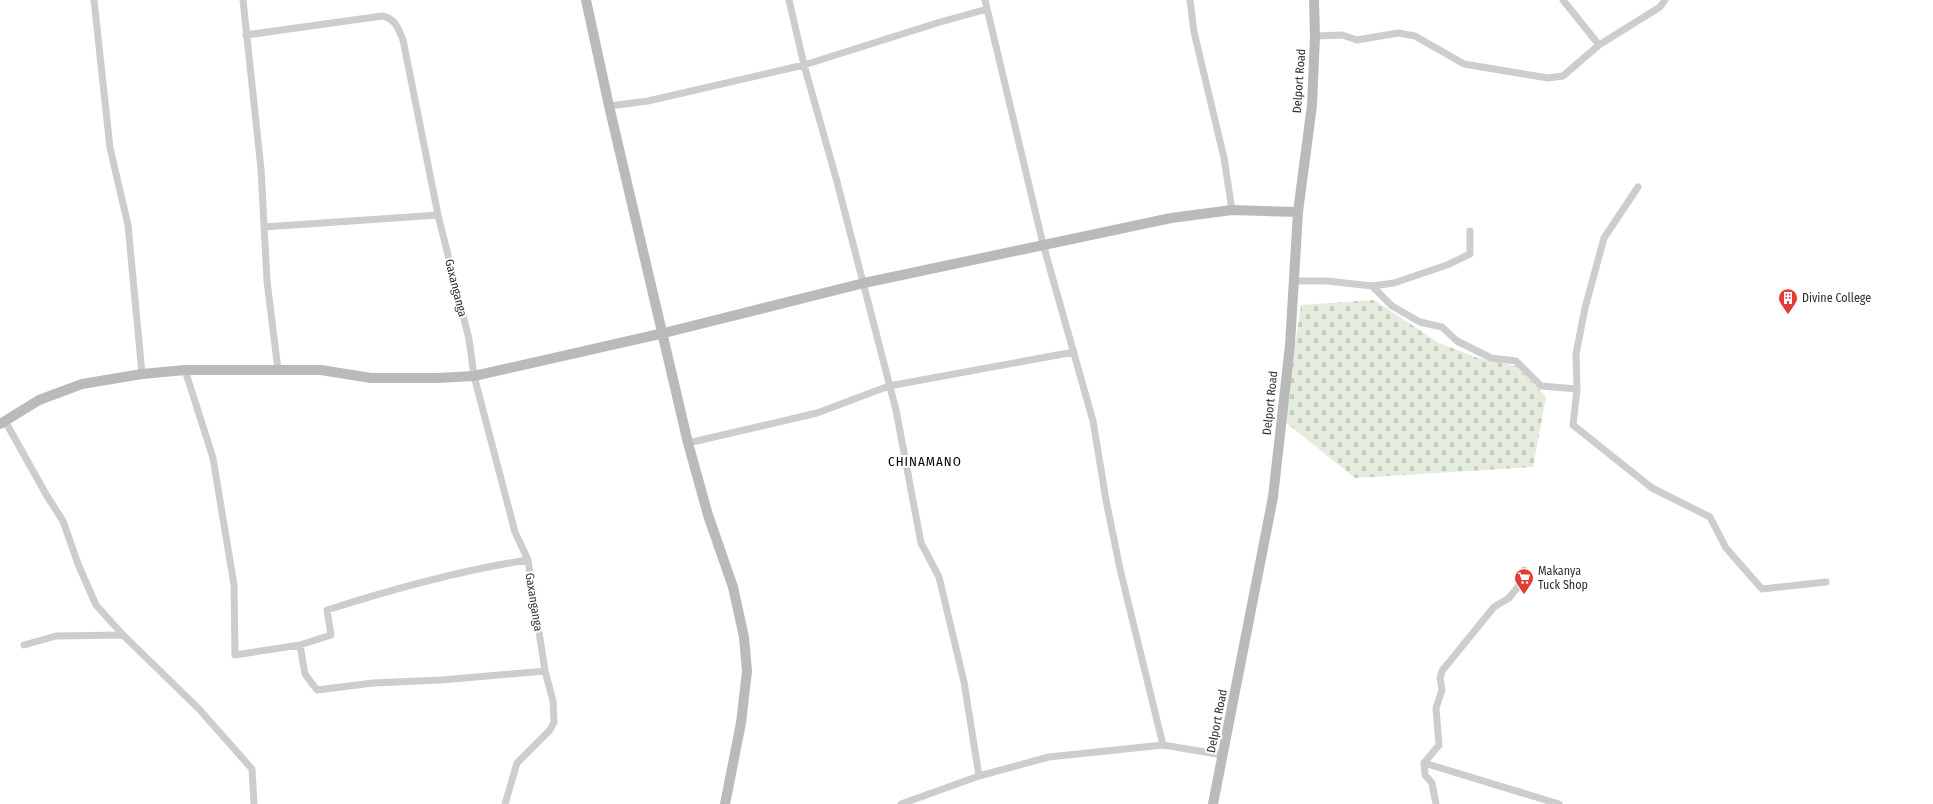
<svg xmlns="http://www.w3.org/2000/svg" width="1933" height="804" viewBox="0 0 1933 804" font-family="'Fira Sans Condensed',sans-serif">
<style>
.cemetery{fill:url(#cemetery-stones)}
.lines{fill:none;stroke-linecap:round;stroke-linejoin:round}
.street{stroke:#cdcdcd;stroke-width:7}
.secondary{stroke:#bababa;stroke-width:10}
.labels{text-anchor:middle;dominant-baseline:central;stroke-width:4;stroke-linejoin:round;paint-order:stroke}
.street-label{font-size:12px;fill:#303030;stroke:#fff}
.poi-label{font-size:12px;fill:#303030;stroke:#fff;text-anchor:start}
.neighbourhood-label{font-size:13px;letter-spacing:1px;fill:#000;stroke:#fff}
</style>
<defs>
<pattern id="cemetery-stones" width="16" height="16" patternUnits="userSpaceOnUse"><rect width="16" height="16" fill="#e4ecde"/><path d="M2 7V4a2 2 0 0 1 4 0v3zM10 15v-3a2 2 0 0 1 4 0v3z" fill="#c4cbbf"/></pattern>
</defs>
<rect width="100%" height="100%" fill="#fff"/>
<!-- cemetery -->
<path class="cemetery" d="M1374,300L1439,343L1478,358L1516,366L1546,397L1533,467L1355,478L1284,421L1301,305Z"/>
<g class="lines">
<!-- street -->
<path class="street" d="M94,0L110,148L128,225L142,374
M243,0L261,169L267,281L278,370
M789,0L804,65L836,178L896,410L921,543L939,577L964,682L979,776
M985,0L1043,244L1093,421L1106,500L1120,569L1163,745
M1190,0L1194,32L1224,158L1232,210
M1563,0L1599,45
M246,35L382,16C395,18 398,28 403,40L438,215L469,339L474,376L515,532L528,560L545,671L553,701L554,722L550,730L517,763L505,804
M1315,36L1342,35L1357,40L1398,33L1415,36L1464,64L1548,78L1563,76L1599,45L1660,7L1665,0
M609,106L648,101L804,65L937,23L987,9
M1638,187L1604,238L1585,308L1576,354L1577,389L1573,425L1652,488L1710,517L1726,548L1762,589L1826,582
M264,227L438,215
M1294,281H1327L1372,286L1394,283L1447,265L1470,254V231
M1372,286L1392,306L1420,322L1442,327L1457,341L1491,358L1516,361L1541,386L1577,389
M185,370L213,458L234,585L235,655L300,645L331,635L327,610C393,589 460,570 528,560
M5,421L47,496L63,521L78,564L96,605L123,635L199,709L252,769L254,804
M688,443L817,413L889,386L1074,352
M24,645L56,636L123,635
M300,645L305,674L317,690L373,683L442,680L545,671
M1424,763L1559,804
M901,804L979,776L1049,757L1163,745L1223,755
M1436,804L1432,783L1425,775L1424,763L1439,745L1436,708L1442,690L1440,678L1442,671L1494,607L1509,598L1521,583L1524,570"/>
<!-- secondary -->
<path class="secondary" d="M586,0L609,106L688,443L708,515L733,587L744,637L747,671L741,723L725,804
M0,424L39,400L82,384L142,374L185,370H321L371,378H437L474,376L664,333L864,283L1171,218L1232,210L1298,212
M1213,804L1273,497L1290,345L1298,212L1312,105L1315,36L1314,0"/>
</g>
<!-- icons -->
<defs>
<g id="building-pin" transform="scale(1)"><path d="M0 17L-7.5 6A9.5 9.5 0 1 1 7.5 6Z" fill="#e23c37" stroke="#fff"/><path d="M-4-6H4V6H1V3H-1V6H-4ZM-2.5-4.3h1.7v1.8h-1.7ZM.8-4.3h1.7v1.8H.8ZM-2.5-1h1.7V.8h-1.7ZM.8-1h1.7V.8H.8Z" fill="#fff"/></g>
<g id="supermarket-pin" transform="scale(1)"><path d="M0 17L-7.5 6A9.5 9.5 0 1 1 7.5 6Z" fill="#e23c37" stroke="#fff"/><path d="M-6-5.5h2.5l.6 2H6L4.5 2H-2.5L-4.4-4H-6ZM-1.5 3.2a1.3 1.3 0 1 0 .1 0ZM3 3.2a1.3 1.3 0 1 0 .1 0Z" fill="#fff"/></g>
</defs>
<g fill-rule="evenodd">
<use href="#building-pin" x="1788" y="298"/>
<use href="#supermarket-pin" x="1524" y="578"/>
</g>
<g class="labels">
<!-- street labels -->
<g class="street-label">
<text transform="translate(1299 81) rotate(-86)">Delport Road</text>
<text transform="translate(456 288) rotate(76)">Gaxanganga</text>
<text transform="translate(1270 403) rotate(-84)">Delport Road</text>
<text transform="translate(534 602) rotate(81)">Gaxanganga</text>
<text transform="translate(1217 721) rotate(-79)">Delport Road</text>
</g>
<!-- poi labels -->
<g class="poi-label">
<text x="1802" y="298">Divine College</text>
<text x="1538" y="571">Makanya<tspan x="1538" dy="14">Tuck Shop</tspan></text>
</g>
<!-- neighbourhood labels -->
<g class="neighbourhood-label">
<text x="925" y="461">CHINAMANO</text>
</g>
</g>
</svg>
